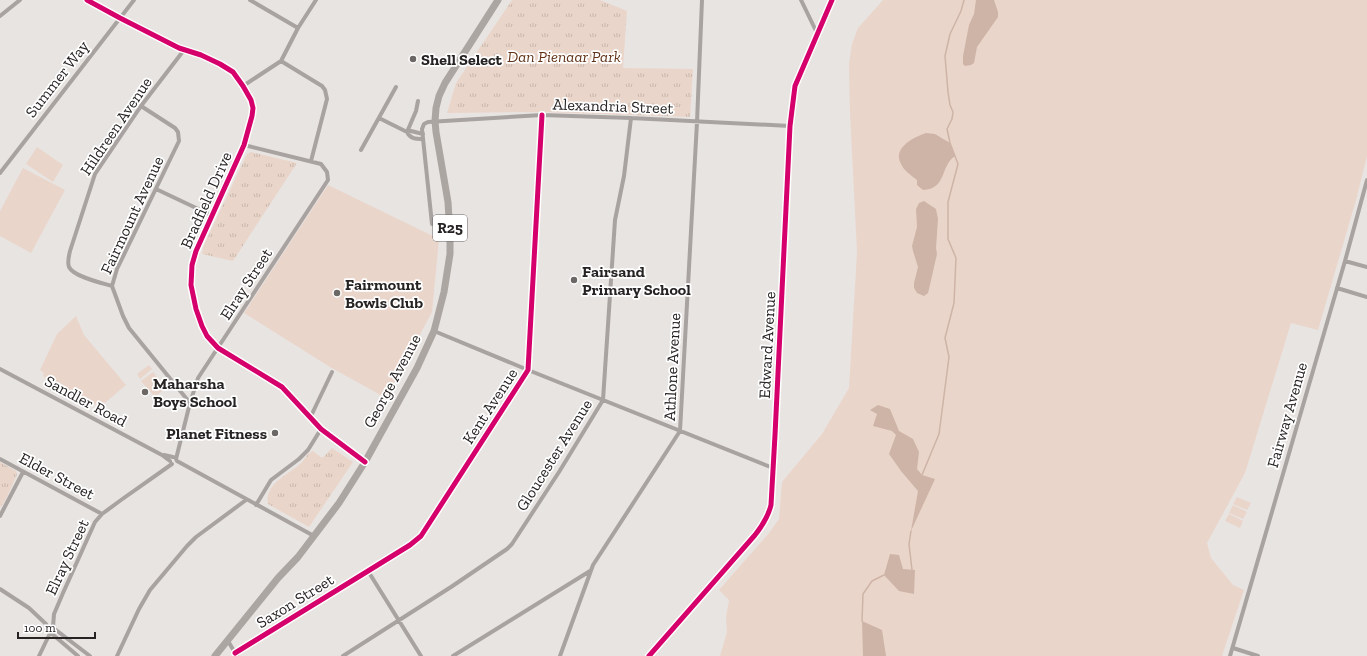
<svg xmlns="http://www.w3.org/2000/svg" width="1367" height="656" viewBox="0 0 1367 656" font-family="'Zilla Slab',serif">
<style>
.green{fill:#ead5ca}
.park{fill:url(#park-tufts)}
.water{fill:#cdb4a6}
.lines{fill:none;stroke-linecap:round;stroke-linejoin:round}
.stream{stroke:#cdb4a6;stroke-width:1.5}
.minor{stroke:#a8a3a1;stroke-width:4}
.primary{stroke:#aca6a2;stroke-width:7}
.cycleway-casing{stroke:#fff;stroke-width:8}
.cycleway{stroke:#d6006c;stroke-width:5}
.poi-dot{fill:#6a6765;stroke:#fff;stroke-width:1.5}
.labels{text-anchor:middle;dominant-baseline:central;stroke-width:3.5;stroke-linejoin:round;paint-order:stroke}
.shield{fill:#fff;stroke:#676564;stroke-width:1}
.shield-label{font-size:15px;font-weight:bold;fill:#262322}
.park-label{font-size:16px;font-style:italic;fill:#613318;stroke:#fff}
.poi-label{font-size:16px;font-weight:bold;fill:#262322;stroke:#fff;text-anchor:start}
.street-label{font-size:16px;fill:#262322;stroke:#fff}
</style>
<defs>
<pattern id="park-tufts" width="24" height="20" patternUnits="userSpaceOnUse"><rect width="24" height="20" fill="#ead5ca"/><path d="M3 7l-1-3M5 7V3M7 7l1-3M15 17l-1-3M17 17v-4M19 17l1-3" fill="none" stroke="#c9b7ad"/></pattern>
</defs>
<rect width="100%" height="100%" fill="#e8e4e2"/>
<!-- green -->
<path class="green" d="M883,0H1367V156L1356,200L1318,330L1291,323L1245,473L1207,543L1211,558L1233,585L1244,590L1222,656H720L727,632L726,617L729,600L719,590L769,533L779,519L782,482L822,434L849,388L857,252L850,113L849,64L852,44L858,28Z
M37,147L63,165L53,182L26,164Z
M23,168L65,190L31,253L0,236V211Z
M328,185L439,239L432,312L386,398L330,367L244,313Z
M76,316L84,335L126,385L100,407L43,376L44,373L40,370L57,334Z
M149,365L152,369L140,379L137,374Z
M153,372L166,388L155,397L141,381Z
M1237,497L1251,503L1247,510L1233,504Z
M1233,505L1247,512L1243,519L1229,513Z
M1229,514L1243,521L1240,528L1225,521Z"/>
<!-- park -->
<path class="park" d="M512,0H600L627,11L623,68L693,69L690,117L542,112L447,113L456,83Z
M251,152L297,163L233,261L202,254L204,245L247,154Z
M332,448L353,462L309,527L268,504C264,484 288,475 300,464C305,460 307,453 313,451L322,458Z
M0,462L16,471L17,475L5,501L0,508Z"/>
<!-- water -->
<path class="water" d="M976,0H994L998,12V17L977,47L974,63L971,65L965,66L963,64V56L969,25L974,14Z
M926,133L935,134L950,143L955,156C940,166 947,189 923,190L917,185V180C911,175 904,171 901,164C892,148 914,137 926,133Z
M924,201L936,209L938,219L936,248L937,254L929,289L928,293L924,296L917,293L914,288V283L918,267L913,251L912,246L917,227L916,209L919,203Z
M878,405L890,409L899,431L913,439L919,452L917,469L922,475L935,479L911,531L918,491L901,471L889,454L896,435L892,431L873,426L877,414L870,410Z
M890,554L899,555L903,569L915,570L914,594L899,591L884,575Z
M862,621L882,630L886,656H863Z"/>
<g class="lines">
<!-- stream -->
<path class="stream" d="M922,475L939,434L949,357L945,338L954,303L956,258L948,239V202L958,164L950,143L947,129L952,119L953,112L950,105L948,92L945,56L950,34L961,11L964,0
M911,531L909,544L912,570
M862,621L863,594L872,581L884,575"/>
<!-- minor -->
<path class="minor" d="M87,0L120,18L179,48L201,55L220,64L233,72L243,86L251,100L253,108L252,116L244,145L196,251L192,265L191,285L196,309L202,326L207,336L218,348L282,387L321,429L365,462
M250,0L298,28
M801,0L817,33
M0,16L20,0
M281,61L322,86L325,90L327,99L311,161
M243,86L281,61L298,28L316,0
M141,106L175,128L178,132L179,141L117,269L112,286L123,316L129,328L190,403
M379,118L407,132C410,139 416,139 423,139
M407,132L416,111L418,101
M407,132L411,131L423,134
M361,150L396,87
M0,173L134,0
M156,189L213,216
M432,224L422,129L424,124L428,122L542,115L631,118L790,126
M1345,261L1367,267
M112,286C102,283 74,277 69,267C67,262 69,256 70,251L95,174L141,106L184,50
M1337,288L1367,297
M434,331L528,370L773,468
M0,369L162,455L170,461
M311,416L332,372
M164,455L173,457
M0,459L102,514
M176,459L190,403L198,378L328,180L327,172L321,164L244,145
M177,461L314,536
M256,505L271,480L299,459L308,450L321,429
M0,516L23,472
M368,571L421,656
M0,589L29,608L46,624L51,633L78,656
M52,627L90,656
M228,641L237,656
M1233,648L1258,656
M235,653L368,571L410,545L421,536L528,370L542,115
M39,656L53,627L54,614L63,593L95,522L102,514L121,500L172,464
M117,656L139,609L150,590L187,546L196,537L246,500
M343,656L451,587L507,549L512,544L559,472L603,400L615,220L624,176L631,118
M453,656L590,571
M560,656L593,565L680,431L697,122L702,0
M649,656L755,535C763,525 768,517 771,505L775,435L790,126L795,86L832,0
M1230,656L1345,261L1367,180"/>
<!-- primary -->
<path class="primary" d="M215,656L278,578L298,557L339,503L365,462L417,368L434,331L444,292L450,254V235L448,202L436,132L435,121L436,108L439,96L445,83L498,0"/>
<!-- cycleway casing -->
<g class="cycleway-casing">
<path id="cycleway" d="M87,0L120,18L179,48L201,55L220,64L233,72L243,86L251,100L253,108L252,116L244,145L196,251L192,265L191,285L196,309L202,326L207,336L218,348L282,387L321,429L365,462
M235,653L368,571L410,545L421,536L528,370L542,115
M649,656L755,535C763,525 768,517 771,505L775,435L790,126L795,86L832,0"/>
</g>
<!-- cycleway -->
<use href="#cycleway" class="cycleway"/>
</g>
<!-- markers -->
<g class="poi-dot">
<circle cx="413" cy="59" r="4"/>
<circle cx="574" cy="280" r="4"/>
<circle cx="337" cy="293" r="4"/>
<circle cx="145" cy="392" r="4"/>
<circle cx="275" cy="433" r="4"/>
</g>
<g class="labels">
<!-- shield labels -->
<rect class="shield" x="433" y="215" width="34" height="26" rx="3"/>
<g class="shield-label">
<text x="450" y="228">R25</text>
</g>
<!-- park labels -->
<g class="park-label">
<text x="564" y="56">Dan Pienaar Park</text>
</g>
<!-- poi labels -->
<g class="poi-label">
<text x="421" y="59">Shell Select</text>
<text x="582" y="271">Fairsand<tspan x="582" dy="18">Primary School</tspan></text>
<text x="345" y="284">Fairmount<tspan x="345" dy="18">Bowls Club</tspan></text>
<text x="153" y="383">Maharsha<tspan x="153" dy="18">Boys School</tspan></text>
<text x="267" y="433" text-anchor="end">Planet Fitness</text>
</g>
<!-- street labels -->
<g class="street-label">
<text transform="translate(57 79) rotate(-52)">Summer Way</text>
<text transform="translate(613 106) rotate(2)">Alexandria Street</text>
<text transform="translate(116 126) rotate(-56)">Hildreen Avenue</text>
<text transform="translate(206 200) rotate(-66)">Bradfield Drive</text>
<text transform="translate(132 215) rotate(-65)">Fairmount Avenue</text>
<text transform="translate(246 284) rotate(-57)">Elray Street</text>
<text transform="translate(767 345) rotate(-87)">Edward Avenue</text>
<text transform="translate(672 367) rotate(-87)">Athlone Avenue</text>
<text transform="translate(392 381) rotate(-62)">George Avenue</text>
<text transform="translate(86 401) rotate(28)">Sandler Road</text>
<text transform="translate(490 406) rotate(-57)">Kent Avenue</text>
<text transform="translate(1287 415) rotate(-74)">Fairway Avenue</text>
<text transform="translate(554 455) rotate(-58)">Gloucester Avenue</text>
<text transform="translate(57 476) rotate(28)">Elder Street</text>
<text transform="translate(67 557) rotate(-65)">Elray Street</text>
<text transform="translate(295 601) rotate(-32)">Saxon Street</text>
</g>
</g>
<!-- scale -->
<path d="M18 632v6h77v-6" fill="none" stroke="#262322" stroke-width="2"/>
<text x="24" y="632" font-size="12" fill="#262322" stroke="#ffffff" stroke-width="3" paint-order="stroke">100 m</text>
</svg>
